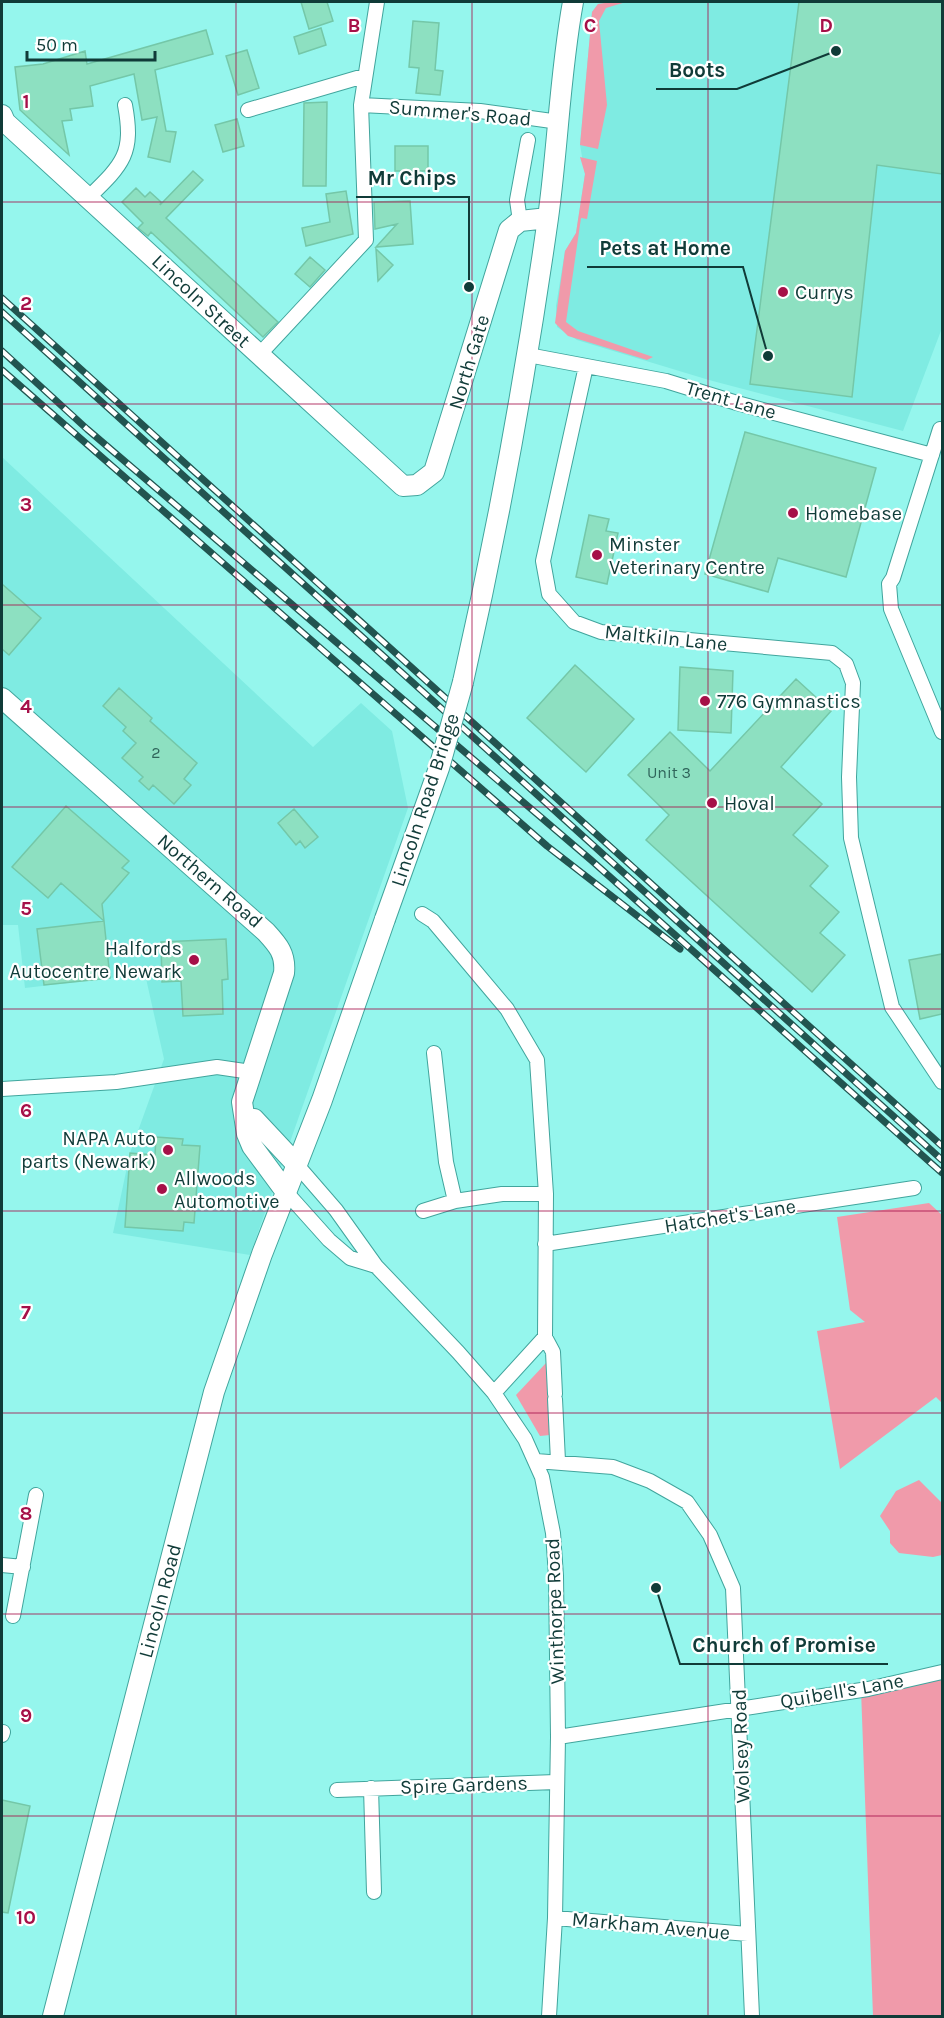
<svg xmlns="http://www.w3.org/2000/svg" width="944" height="2018" viewBox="0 0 944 2018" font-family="Karla,sans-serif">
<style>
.built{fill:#7febe2}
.green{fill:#f09aaa}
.building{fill:#8de0c1;stroke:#74c7a8;stroke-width:1.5}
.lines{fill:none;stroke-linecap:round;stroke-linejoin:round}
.street-casing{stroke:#41a59d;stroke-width:16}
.secondary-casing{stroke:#41a59d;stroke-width:22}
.street{stroke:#fff;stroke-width:14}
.secondary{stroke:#fff;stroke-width:20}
.rail-casing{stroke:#225450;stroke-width:7}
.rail{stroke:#fff;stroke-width:4.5;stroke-dasharray:14;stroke-linecap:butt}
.secondary-bridge-casing{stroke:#41a59d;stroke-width:22;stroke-linecap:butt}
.secondary-bridge{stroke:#fff;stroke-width:20}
.grid{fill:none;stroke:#a61048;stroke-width:1.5;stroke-opacity:0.55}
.poi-dot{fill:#a61048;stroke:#fff;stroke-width:2}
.labels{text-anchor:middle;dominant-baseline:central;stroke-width:4.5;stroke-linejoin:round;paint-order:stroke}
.number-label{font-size:16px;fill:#2f645a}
.street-label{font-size:20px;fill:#103b38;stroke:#fff}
.poi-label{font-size:20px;fill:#103b38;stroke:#fff;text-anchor:start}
.grid-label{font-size:20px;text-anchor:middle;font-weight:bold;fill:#a61048;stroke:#fff;stroke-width:4.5;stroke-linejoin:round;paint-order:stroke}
.leader{fill:none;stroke:#103b38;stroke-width:2}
.callout-dot{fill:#103b38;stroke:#fff;stroke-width:2}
.callout-label{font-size:21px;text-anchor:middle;font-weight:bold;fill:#103b38;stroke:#fff;stroke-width:4.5;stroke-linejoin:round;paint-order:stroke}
</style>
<rect width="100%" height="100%" fill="#95f6ed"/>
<!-- built -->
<path class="built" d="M611,2H942V328L903,431L709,380L577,340L557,327L556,306L565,251L576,233L585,174L580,145L592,12L598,4Z
M2,457L313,747L361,703L392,731L408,808L250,1255L113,1233L130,1153L164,1059L145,974L25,988L18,925H2Z"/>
<!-- green -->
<path class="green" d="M611,2H626L606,8L599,21L607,105L598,149L580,145L592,12L598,4Z
M580,157L597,161L587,219L581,218L566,322L578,331L653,357L647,360L568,336L555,323L565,251L576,233L585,174Z
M929,1203L942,1215V1403L936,1397L840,1469L817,1331L865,1322L850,1310L837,1217Z
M546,1363L550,1435L540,1436L516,1395Z
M919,1480L942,1503V1555L933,1557L899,1553L890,1543V1531L880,1516L896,1491Z
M942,1672V2016H873L861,1690Z"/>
<!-- building -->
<path class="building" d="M301,2H327L333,21L309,29Z
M799,2H942V174L877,165L852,397L750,384Z
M413,21L439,23L435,70L443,71L440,95L416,93L419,68L409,67Z
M321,28L326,45L299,54L294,37Z
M206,30L213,54L155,70L166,131L176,132L170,162L148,157L157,117L142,120L134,74L90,86L93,106L70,109L72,120L62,121L69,155L20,110L15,67L43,64L85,51L87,64Z
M247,50L259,88L238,95L226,56Z
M327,102L326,186H303L304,103Z
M237,119L244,146L223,152L215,125Z
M395,146H428V171H395Z
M193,171L203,180L166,218L278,322L263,337L151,232L148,236L138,228L143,223L122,202L136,188L145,197L150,192L161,202L160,205Z
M346,191L353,234L306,246L302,228L330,222L326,194Z
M410,201L413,244L376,247L397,224L375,229L374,202Z
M376,249L393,265L378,281Z
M310,257L325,270L310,287L295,274Z
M745,432L876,468L846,577L778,558L768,592L705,574Z
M589,515L609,519L606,531L618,533L607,584L576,577Z
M2,584L41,618L9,655L2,649Z
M575,665L634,719L586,772L527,718Z
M680,667L733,671L731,733L678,730Z
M796,679L831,711L781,767L822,804L793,835L828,866L810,886L839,912L820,933L845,955L812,992L646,840L669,815L628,775L670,732L710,771Z
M119,688L152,718L150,721L197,763L184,779L191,785L174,804L153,785L149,790L139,781L143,777L122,758L136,743L123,731L126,727L103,706Z
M66,806L129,861L122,868L129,873L102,904L104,921L61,883L48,898L12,867Z
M294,809L318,837L305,848L300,841L296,845L278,823Z
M104,921L110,978L44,985L37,929Z
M226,939L228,979L222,980L223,1014L183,1016L181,981L162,982L161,942Z
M942,954V1014L920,1019L909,960Z
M156,1137L183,1139L182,1145L200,1146L194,1223L184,1222L183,1231L125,1227L130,1153L155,1155Z
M2,1800L30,1806L8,1913L2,1912Z"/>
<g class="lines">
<!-- street casing -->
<g class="street-casing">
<path id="street" d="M361,105L480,111L559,122
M248,110L364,76
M88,198C123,164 134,154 125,105
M520,221L517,200L528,140
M259,355L366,240L361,105L377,2
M528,355L666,381L737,403L932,455
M586,366L543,561L549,594L574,622L601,632L832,653L846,664L853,683L849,777L851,838L892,1007L942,1082
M940,429L893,578L889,584L891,609L942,732
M422,914L433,921L507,1009L537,1060L546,1194L545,1337L553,1352L555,1394
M434,1053L446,1162L455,1201L502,1194H546
M2,1089L116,1082L217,1067L251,1072
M297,1165L336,1210L376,1266
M286,1192L329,1240L350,1258L376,1266L458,1352L494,1393L525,1439L542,1477L553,1533L556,1576L558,1737L555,1918L549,2016
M423,1211L455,1201
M545,1244L914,1188
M494,1393L545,1337
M555,1399L558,1461
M536,1461L613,1467L650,1481L687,1502L710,1535L733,1588L752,2016
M2,1565L23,1567
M13,1616L36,1495
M2,1735L3,1732
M558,1737L868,1689L942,1672
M371,1788L374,1892
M337,1790L556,1782
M555,1918L748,1934"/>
</g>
<!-- secondary casing -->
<g class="secondary-casing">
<path id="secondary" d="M2,115L5,122L403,486L417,485L434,472L509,230L520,221L548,218
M463,682C498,528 526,374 548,218C558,146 560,72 573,2
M2,698L266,932C278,945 286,954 284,973L242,1102L247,1134L252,1146L286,1192
M246,1120L254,1119L297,1165
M53,2016L214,1392L262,1254L322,1100L385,919"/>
</g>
<!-- street -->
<use href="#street" class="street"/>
<!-- secondary -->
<use href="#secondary" class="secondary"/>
<!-- rail casing -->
<g class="rail-casing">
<path id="rail" d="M2,298L942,1146
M2,312L942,1160
M2,351L87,429L591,860L942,1173
M2,370L547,846L680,949"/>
</g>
<!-- rail -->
<use href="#rail" class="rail"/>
<!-- secondary-bridge casing -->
<g class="secondary-bridge-casing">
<path id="secondary-bridge" d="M385,919L439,768L463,682"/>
</g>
<!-- secondary-bridge -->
<use href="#secondary-bridge" class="secondary-bridge"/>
</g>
<!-- grid -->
<path class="grid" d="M236,2V2016M472,2V2016M708,2V2016M2,202H942M2,404H942M2,605H942M2,807H942M2,1009H942M2,1211H942M2,1413H942M2,1614H942M2,1816H942"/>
<!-- markers -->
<g class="poi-dot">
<circle cx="783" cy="292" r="6"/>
<circle cx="793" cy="513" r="6"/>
<circle cx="597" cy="555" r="6"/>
<circle cx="705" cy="701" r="6"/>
<circle cx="712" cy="803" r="6"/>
<circle cx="194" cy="960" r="6"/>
<circle cx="168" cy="1150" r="6"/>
<circle cx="162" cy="1189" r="6"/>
</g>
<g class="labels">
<!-- number labels -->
<g class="number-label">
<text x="156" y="752">2</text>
<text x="669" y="772">Unit 3</text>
</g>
<!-- street labels -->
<g class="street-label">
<text transform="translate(460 113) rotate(5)">Summer's Road</text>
<text transform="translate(201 301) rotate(43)">Lincoln Street</text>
<text transform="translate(469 362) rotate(-73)">North Gate</text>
<text transform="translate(731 400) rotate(16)">Trent Lane</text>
<text transform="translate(666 638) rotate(6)">Maltkiln Lane</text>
<text transform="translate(425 800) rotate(-72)">Lincoln Road Bridge</text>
<text transform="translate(210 881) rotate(41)">Northern Road</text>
<text transform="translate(730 1216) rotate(-9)">Hatchet's Lane</text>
<text transform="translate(160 1601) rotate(-75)">Lincoln Road</text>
<text transform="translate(555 1611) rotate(-92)">Winthorpe Road</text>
<text transform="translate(842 1691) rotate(-10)">Quibell's Lane</text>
<text transform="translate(741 1746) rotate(-92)">Wolsey Road</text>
<text transform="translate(464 1785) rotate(-2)">Spire Gardens</text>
<text transform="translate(651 1926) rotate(5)">Markham Avenue</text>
</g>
<!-- poi labels -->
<g class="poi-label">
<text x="795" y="292">Currys</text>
<text x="805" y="513">Homebase</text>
<text x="609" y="544">Minster<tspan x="609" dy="23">Veterinary Centre</tspan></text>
<text x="717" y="701">776 Gymnastics</text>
<text x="724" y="803">Hoval</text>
<text x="182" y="948" text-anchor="end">Halfords<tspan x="182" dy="23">Autocentre Newark</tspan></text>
<text x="156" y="1138" text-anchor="end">NAPA Auto<tspan x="156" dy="23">parts (Newark)</tspan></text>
<text x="174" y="1178">Allwoods<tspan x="174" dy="23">Automotive</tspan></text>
</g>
</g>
<g class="grid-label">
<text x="354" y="32">B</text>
<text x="590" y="32">C</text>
<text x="826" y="32">D</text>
<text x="26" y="108">1</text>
<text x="26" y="310">2</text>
<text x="26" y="511">3</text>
<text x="26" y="713">4</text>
<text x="26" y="915">5</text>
<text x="26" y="1117">6</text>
<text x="26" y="1319">7</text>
<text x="26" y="1520">8</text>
<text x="26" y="1722">9</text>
<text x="26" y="1924">10</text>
</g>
<!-- callouts -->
<path class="leader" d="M836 51L737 89H656M469 287L469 197H356M768 356L743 267H587M656 1588L680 1664H888"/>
<g class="callout-dot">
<circle cx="836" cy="51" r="6"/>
<circle cx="469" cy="287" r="6"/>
<circle cx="768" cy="356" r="6"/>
<circle cx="656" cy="1588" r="6"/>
</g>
<g class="callout-label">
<text x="697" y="77">Boots</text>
<text x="412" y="185">Mr Chips</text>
<text x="665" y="255">Pets at Home</text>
<text x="784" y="1652">Church of Promise</text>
</g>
<!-- border -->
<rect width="944" height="2018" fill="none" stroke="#103b38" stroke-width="6"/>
<!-- scale -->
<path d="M27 51v9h128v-9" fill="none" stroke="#103b38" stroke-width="3"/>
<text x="36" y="51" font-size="18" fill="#103b38" stroke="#ffffff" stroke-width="4.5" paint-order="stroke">50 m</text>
</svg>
